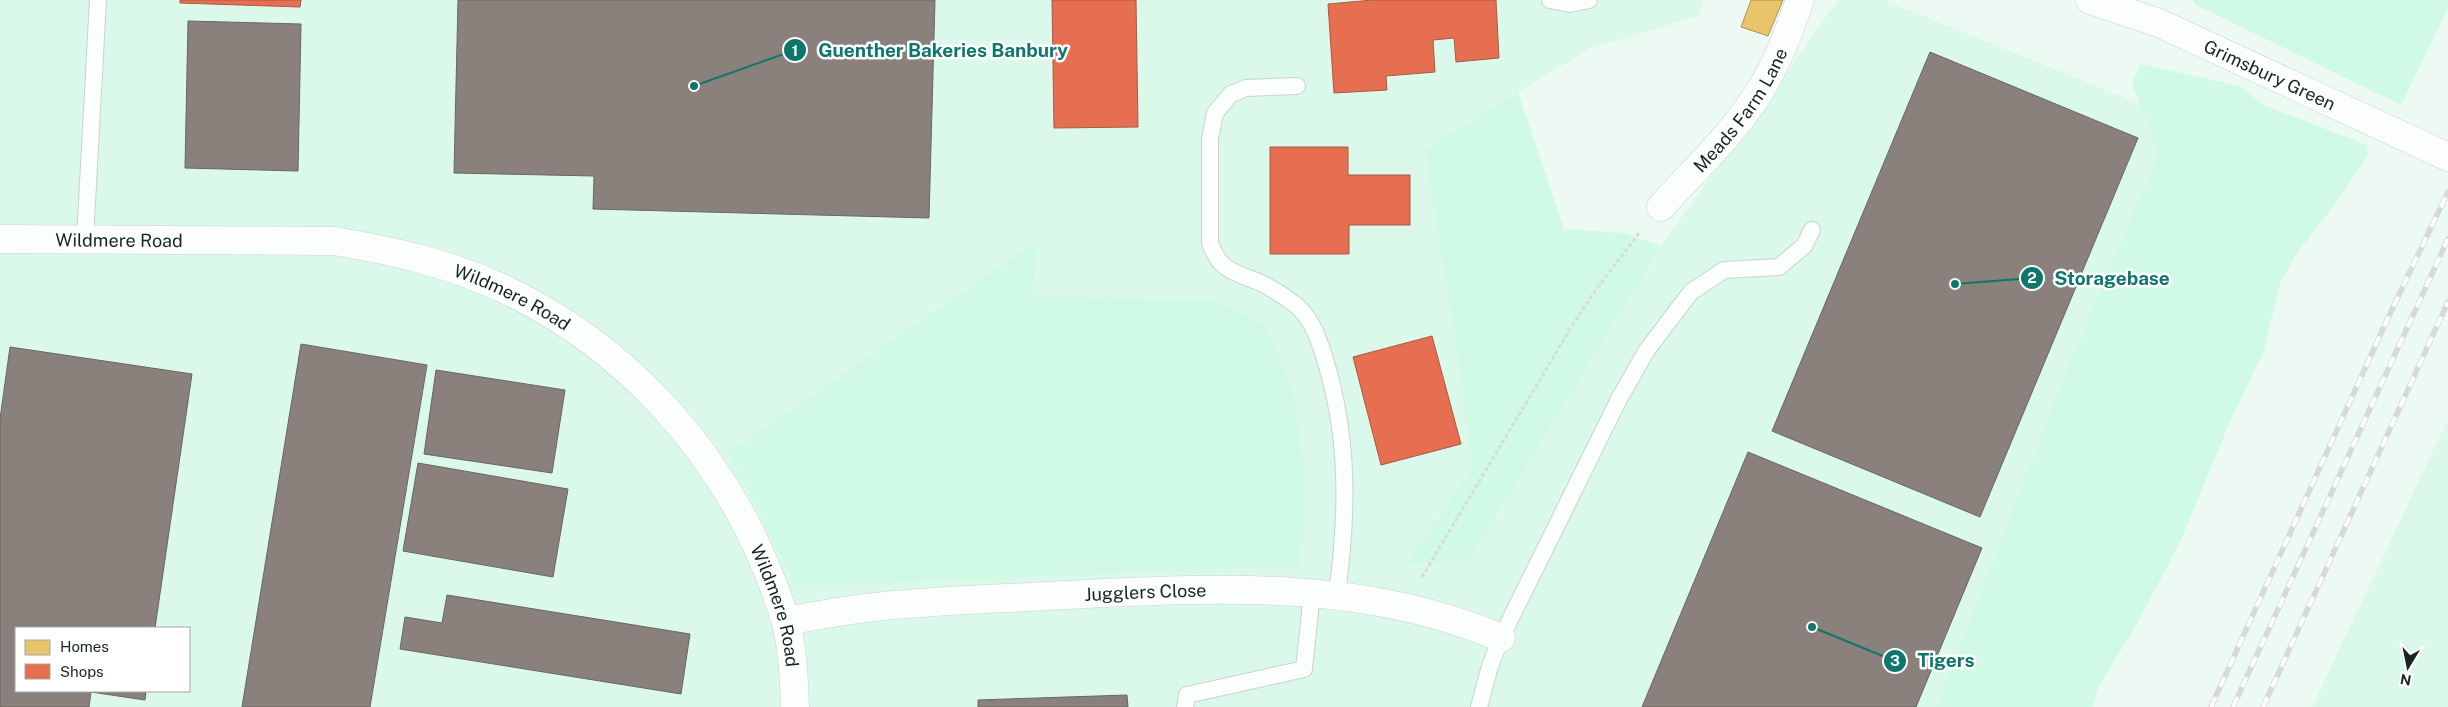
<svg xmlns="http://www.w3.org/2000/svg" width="2448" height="707" viewBox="0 0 2448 707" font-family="'Public Sans',sans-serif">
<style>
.built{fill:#daf9ea;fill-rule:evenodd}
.green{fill:#d0fae6}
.homes{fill:#e9c46a;stroke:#aa9554}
.shops{fill:#e76f51;stroke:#a95942}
.industry{fill:#8a817c;stroke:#686660}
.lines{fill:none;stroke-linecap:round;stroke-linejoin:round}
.service-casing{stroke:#c7d4ce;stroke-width:18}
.minor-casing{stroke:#c7d4ce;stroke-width:29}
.path{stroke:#d7dbd9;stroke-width:3;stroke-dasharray:4 2.5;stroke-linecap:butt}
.service{stroke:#fcfefd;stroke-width:16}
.minor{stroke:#fcfefd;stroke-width:28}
.rail-casing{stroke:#d5d9d7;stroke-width:5.5}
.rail{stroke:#fff;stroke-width:4;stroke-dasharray:11;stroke-linecap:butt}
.labels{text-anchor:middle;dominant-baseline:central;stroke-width:5;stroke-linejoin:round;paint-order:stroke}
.street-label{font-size:18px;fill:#18261f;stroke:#fff}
.leader{fill:none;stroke:#0f766e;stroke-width:2}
.callout-dot{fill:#0f766e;stroke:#fff;stroke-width:2}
.mark-label{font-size:15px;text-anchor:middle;font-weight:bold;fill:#fff}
.callout-label{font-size:19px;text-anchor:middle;font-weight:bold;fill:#0f766e;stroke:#fff;stroke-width:5;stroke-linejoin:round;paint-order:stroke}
</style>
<rect width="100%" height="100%" fill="#edfaf3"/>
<!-- built -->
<path class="built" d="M0,0H1704L1698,16L1589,49L1499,104L1454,329L1472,468L1408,563L1469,561L1661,246L1838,0H1884L2200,128L1969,707H0ZM1038,240L1032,297L1292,385L1303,455L1305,516L1299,566L729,453ZM16,628H189V691H16Z
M2448,419V707H2312Z"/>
<!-- green -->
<path class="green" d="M2193,0H2448V9L2401,105L2194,4Z
M2140,64L2240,86L2263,105L2367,145L2368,155L2333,207L2298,251L2281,281L2264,350L2229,424L2180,542L2137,624L2098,687L2093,707H1937L2062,382L2159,153L2132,84Z
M1518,92L1564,229L1624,233L1661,246L1469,561L1408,563L1472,468L1454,329L1425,150Z
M1038,240L1032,297L1215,300L1263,324L1292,385L1303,455L1305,516L1299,566L796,586L728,453Z"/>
<!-- homes -->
<path class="homes" d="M1751,0H1783L1768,36L1741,27Z"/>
<!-- shops -->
<path class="shops" d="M180,0H301L300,7L180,3Z
M1052,0H1136L1138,127L1054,128Z
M1373,0H1496L1499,58L1456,62L1454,38L1433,40L1435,72L1386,76L1387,90L1334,93L1328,4Z
M1270,147H1348V175H1410V225H1349V254H1270Z
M1432,336L1461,444L1381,465L1353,357Z"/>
<!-- industry -->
<path class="industry" d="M458,0H935L929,218L593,209L594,176L454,173Z
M188,21L301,24L298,171L185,168Z
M1930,52L2138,138L1980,517L1772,431Z
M301,344L427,365L370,707H242Z
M10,347L192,374L155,628H16V691H146L145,700L91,692L89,707H0V419Z
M436,370L565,390L552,473L424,454Z
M1748,452L1982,548L1916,707H1642Z
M418,463L568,489L553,577L403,551Z
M447,595L690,634L681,694L400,649L405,617L442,623Z
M1127,695L1128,707H978V700Z"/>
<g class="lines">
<!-- service casing -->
<g class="service-casing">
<path id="service" d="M1550,0L1570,4L1589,0
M1297,86L1246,88L1231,94L1215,113L1210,139V243C1214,253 1218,262 1227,268C1237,275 1250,278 1261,283C1273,289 1286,297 1297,306C1312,319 1319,340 1325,359C1349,438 1348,512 1337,594
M85,239L98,0
M1185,707L1187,695L1304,669L1312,593
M1479,707L1490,666L1501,638L1619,399L1647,350L1691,292L1724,270L1779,267L1804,246L1812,230"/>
</g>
<!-- minor casing -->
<g class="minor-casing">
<g id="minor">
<path id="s1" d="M2090,0L2159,23L2448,157"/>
<path id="s2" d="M1661,207C1693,171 1730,137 1756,97C1776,67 1788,34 1800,0"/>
<path id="s3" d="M0,239L334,241C394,251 453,264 508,291C623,346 713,444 763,560C771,580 780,600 785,620C793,648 794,679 795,707"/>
<path id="s4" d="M786,621C815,616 845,610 875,607C938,600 1002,599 1065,595C1212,588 1362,578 1501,638"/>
</g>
</g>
<!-- path -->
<path class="path" d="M1422,577L1572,326L1595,291L1640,232"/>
<!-- service -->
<use href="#service" class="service"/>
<!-- minor -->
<use href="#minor" class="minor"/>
<!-- rail casing -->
<g class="rail-casing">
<path id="rail" d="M2211,707L2387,320L2448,192
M2233,707L2448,239
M2263,707L2448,302"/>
</g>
<!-- rail -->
<use href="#rail" class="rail"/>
</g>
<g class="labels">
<!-- street labels -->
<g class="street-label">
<text stroke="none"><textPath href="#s1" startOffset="195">Grimsbury Green</textPath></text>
<text stroke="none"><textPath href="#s2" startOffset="126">Meads Farm Lane</textPath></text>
<text stroke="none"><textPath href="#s3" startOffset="119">Wildmere Road</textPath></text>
<text stroke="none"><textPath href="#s3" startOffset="522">Wildmere Road</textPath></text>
<text stroke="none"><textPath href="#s4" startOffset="361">Jugglers Close</textPath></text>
<text stroke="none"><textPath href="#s3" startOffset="942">Wildmere Road</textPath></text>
</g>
</g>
<!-- callouts -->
<path class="leader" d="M694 86L795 50M1955 284L2032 278M1812 627L1895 661"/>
<g class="callout-dot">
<circle cx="694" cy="86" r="5"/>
<circle cx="1955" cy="284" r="5"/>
<circle cx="1812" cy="627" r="5"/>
<circle cx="795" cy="50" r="12"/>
<circle cx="2032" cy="278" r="12"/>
<circle cx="1895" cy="661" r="12"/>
</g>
<g class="mark-label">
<text x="795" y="56">1</text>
<text x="2032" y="283">2</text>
<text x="1895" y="666">3</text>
</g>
<g class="callout-label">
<text x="943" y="57">Guenther Bakeries Banbury</text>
<text x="2112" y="285">Storagebase</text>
<text x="1946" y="667">Tigers</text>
</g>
<!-- legend -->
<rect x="15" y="627" width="175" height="65" fill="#ffffff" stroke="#a3a8a5"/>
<rect x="25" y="640" width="25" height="15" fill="#e9c46a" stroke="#a3a8a5"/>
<text x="60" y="652" font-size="15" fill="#18261f">Homes</text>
<rect x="25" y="664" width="25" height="15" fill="#e76f51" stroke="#a3a8a5"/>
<text x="60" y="677" font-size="15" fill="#18261f">Shops</text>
<!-- north arrow -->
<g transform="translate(2408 667) rotate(190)" stroke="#ffffff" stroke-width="4" paint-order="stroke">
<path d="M0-4L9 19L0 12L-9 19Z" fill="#18261f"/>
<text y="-8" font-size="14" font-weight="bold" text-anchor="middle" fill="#18261f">N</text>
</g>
</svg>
